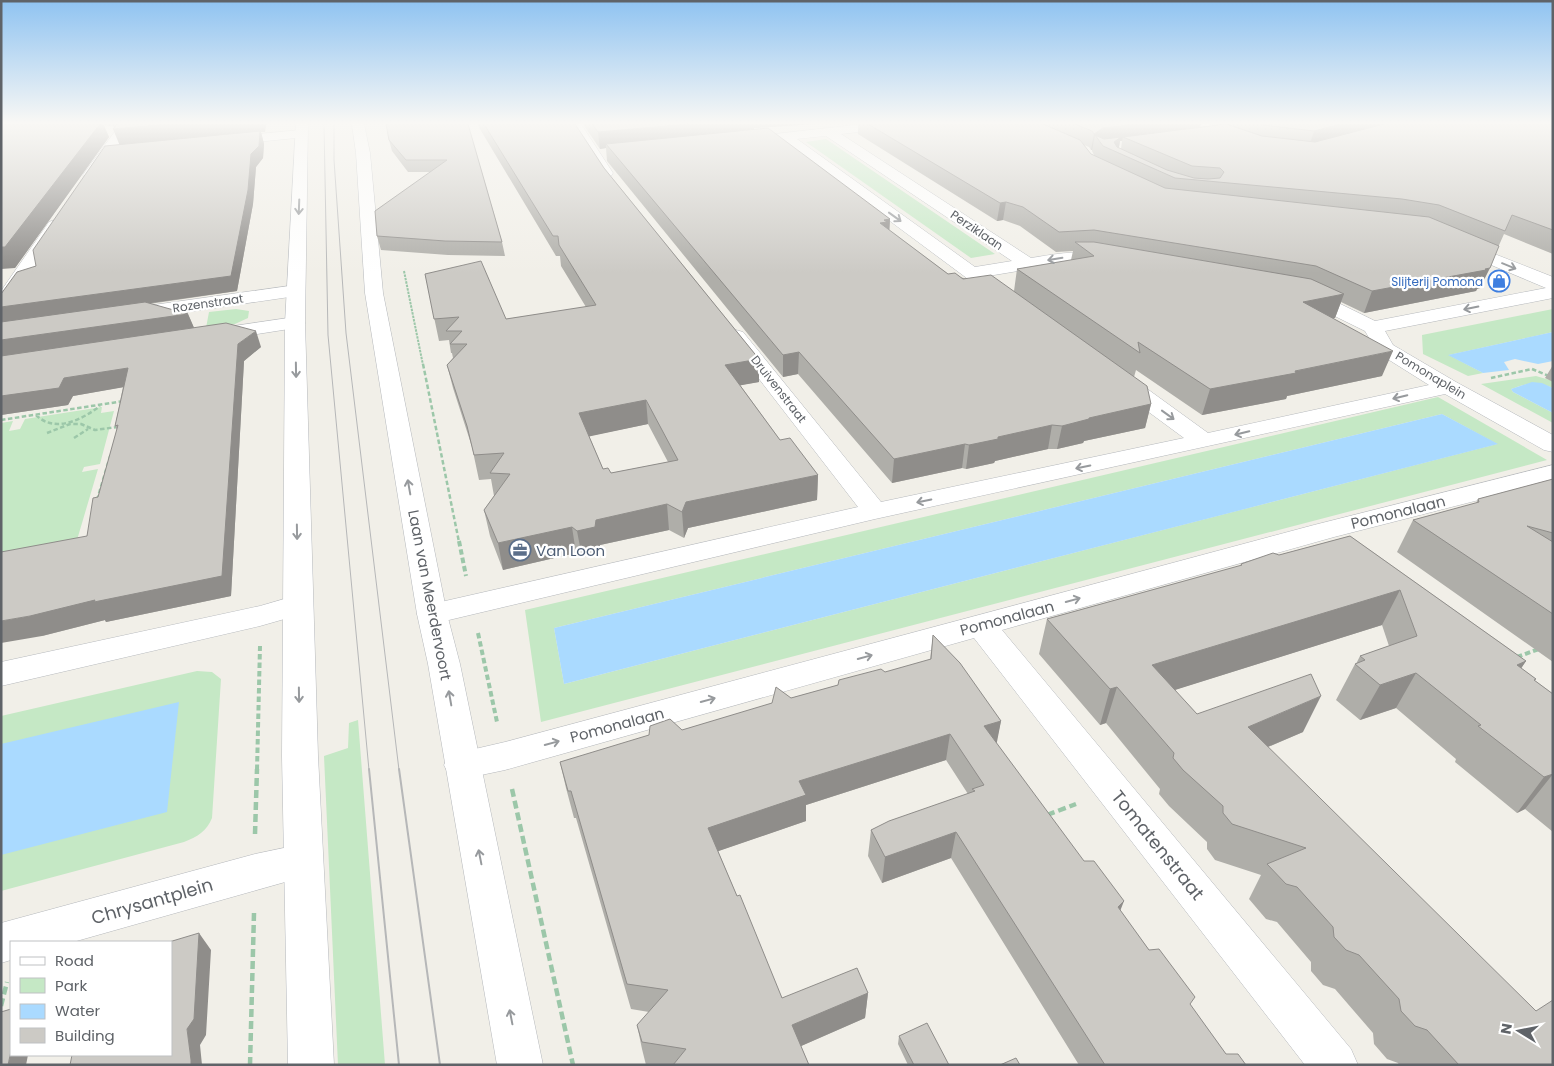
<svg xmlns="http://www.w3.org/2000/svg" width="1554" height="1066" viewBox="0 0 1554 1066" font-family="Poppins,sans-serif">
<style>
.green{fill:#c5e8c5;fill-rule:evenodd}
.water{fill:#aadaff}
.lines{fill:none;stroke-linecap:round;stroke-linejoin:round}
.minor-casing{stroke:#b5b8bc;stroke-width:1}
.tertiary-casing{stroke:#b5b8bc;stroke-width:1}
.path-far3{stroke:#9cc7a9;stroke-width:2;stroke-dasharray:2.5 1;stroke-linecap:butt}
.path-far2{stroke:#9cc7a9;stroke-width:2.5;stroke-dasharray:4.5 2.5;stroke-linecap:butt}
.path-far1{stroke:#9cc7a9;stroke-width:4;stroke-dasharray:5.5 3;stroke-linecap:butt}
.path{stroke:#9cc7a9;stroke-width:4.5;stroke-dasharray:8 4;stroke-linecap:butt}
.minor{fill:#fff;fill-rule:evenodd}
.tertiary{fill:#fff;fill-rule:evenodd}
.tram-far1{stroke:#b6b7b8;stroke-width:1}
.tram{stroke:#b6b7b8;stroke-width:2}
.wall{fill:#afaea9;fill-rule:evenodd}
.shaded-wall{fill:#8f8d8a}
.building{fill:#cccac5;stroke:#8f8d8a;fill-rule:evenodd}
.oneway{stroke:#979a9d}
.labels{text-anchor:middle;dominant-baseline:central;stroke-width:4.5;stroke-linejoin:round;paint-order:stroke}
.far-street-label{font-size:12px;fill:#5f6368;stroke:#fff}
.far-shop-label{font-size:12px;fill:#366cbe;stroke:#fff;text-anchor:end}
.street-label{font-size:15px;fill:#5f6368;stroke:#fff}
.service-label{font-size:15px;fill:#4e5e75;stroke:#fff;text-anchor:start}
.near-street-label{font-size:18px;fill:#5f6368;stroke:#fff}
</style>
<rect width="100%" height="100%" fill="#f1efe8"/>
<!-- green -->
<path class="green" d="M826,139L995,254L971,258L806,142Z
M236,309L249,311L248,318L235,324L206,328L209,312Z
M1553,309V332L1449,355L1483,373L1468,376L1423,354L1422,335Z
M1536,376L1553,381V388C1537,381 1527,383 1511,389L1513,392L1553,413V423L1481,384Z
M1438,397L1547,460L541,722L525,610ZM1442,414L1497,444L564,684L554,628Z
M102,407L101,413L114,411L100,464L84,467L82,472L98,469L77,540L1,563V423L13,421L9,431L20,429L25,419Z
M197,671L212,672L221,679L212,818C207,831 197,837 184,842L1,891V716Z
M358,720L385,1065H338L324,756L348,748L349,723Z"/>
<!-- water -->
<path class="water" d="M1553,332V361L1538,364L1515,359L1504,362L1509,370L1483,373L1448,355Z
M1532,382L1542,383L1553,388V413L1513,392L1511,389Z
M1442,414L1498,444L564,684L554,628Z
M179,702L167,812L1,855V744Z"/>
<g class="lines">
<!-- minor casing -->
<g class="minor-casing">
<path id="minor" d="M569,124H581L613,173L611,176H601Z
M863,124H899L893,128L841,134L1031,258C1061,253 1086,249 1116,256L1119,260L1116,264L1110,265L1078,261L988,276L1016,298L1013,302L1006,304L999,302L782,141L775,142L768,138L775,134ZM826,136L1012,261L975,267L797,139Z
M1192,124H1209L1245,137L1247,140L1245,143H1235L1193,127Z
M121,129L128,133L95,178H85L83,175L85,172L116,130Z
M301,130L308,134L306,137L226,145L219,141L226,137Z
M55,220L61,222L63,225L8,309L1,311V291L49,222Z
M1459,240L1553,277V298L1385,331L1393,345L1456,382L1553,435V452L1544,450L1445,394L875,519L432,624L421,621L417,614L421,607L432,604L858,507L729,340L726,336L729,332L736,330L743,332L881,502L1184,438L1112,385L1109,380L1112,375L1120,373L1128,375L1208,433L1429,385L1378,353L1365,331L1298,298L1296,294L1298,290L1305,288L1312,290L1375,321L1546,288L1453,249L1450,245L1453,241Z
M296,285L303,287L305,291L303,295L132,320L125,318L122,314L125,310L132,308Z
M295,317L302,319L305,323L302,327L213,341L206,339L203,335L206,331L213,329Z
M1553,465V481L1334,537L1002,630L1351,1049L1358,1065H1305L974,638L505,770L462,779L449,775L444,765L449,755L505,742L1314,525Z
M298,595L309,598L313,605L309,612L260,626L1,686V662L260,606Z
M303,844L317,849L323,861L317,873L73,942H11V960L1,963V923L255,854Z"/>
</g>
<!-- tertiary casing -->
<g class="tertiary-casing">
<path id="tertiary" d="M296,124H308L305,323L318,756L334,1065H288L282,756L285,323Z
M352,124H364L370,153L383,293L447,614L460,664L543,1065H497L428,664L417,614L365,293L356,153Z"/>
</g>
<!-- path-far3 -->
<path class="path-far3" d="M404,271L423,365"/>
<!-- path-far2 -->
<path class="path-far2" d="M423,364L459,542
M1491,378L1532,369L1549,376L1553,375
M36,415C55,434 83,419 100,406
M1,420L124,401
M47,433L70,424H81L95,430L117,427
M74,438L88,429
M97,500L111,453"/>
<!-- path-far1 -->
<path class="path-far1" d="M459,541L466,576
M478,633L497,722
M1517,657L1539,649
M257,770L260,646"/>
<!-- path -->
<path class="path" d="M512,789L573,1065
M1047,815L1076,804
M255,834L257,769
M1,1006L7,982
M250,1065L254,913"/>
<!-- minor -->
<use href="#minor" class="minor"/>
<!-- tertiary -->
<use href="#tertiary" class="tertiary"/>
<!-- tram-far1 -->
<path class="tram-far1" d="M324,124L328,335L369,770
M334,124V160L346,333L399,770"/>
<!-- tram -->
<path class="tram" d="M369,769L399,1065
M399,769L440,1065"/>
</g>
<!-- wall -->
<path class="wall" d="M1,124H266L265,132H261L264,144L263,158L256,167L253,204L237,291L149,304L188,314L194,328L261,347L244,361L231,596L106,622L105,620L42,636L87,536L117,430L115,426L123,387L73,396L68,405L1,415V294L36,266L120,145L115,127L104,125L109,137L15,268Z
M468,124L502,242L505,256L448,255L381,250L377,236L430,172H408L392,151L389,140Z
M477,124H575L604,168L759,359V382L740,385L780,440L818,475L817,500L688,528L684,538L669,530L600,545L598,553L582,557L576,553L503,570L490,536L484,510L494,496L491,479L479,480L472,447L453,388L447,365L453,358L452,353H451L449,340L439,341L425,274L506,319L586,307L561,266L560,256H556ZM648,424L668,462L611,473L603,469L589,436Z
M583,124H815L754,128V130L890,219L889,230L948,274L1014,291L1017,269L1071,260L1073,251L1056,252L1020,226L1003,220L997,221L858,134V124H841H1201L1200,127L1217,125L1213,124H1553V254L1504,234L1480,288L1477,289L1476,291L1364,313L1341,302L1335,318H1333L1382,376L1287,396L1286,399L1202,415L1136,370L1134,377L1151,404L1145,428L1084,441L1083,443L1057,449H1048L995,461L994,463L966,469L962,468L892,483L798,374L783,377L607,161L606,148L600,149ZM1120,141H1122L1121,149L1119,148ZM1084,145L1089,147L1091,150H1092V151L1095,157L1091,154Z
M1553,365V382L1545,378Z
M1553,479V662L1397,552L1413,520L1476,503L1478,499Z
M1350,536L1526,661L1521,668L1536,679L1534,680L1553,694V832L1525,809L1517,813L1455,762L1456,759L1396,708L1360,720L1336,700L1355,664H1356L1360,656L1389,646L1382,625L1174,690L1197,714L1303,732L1268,747L1553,1065H1399L1398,1063L1387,1059L1374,1044L1373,1033L1335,989L1323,985L1311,971V962L1277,922L1266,919L1249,899L1261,875L1215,860L1207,849V842L1169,806L1159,794L1160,789L1106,723L1100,725L1039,654L1047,619L1240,566L1241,564L1279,555Z
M933,635L1001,721L996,743L1226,1054L1246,1065H1079L951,858L882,883L868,856L871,830L968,794L946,760L806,805V821L718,851L737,896L782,998L868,993L865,1018L801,1046L809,1065H646L642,1049L637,1025L649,1012L631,1009L576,818H574L566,788L560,762L682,730L791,698L930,660Z
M899,1036L949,1065H908L898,1044Z"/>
<!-- shaded-wall -->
<path class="shaded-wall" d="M100,124H103L109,137L15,268L1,269V247Z
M169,124H266L265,132H261L264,144L263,158L256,167L253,204L237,291L1,324V307L231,276L120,146L113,129Z
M689,124H815L754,128V133L606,144V148L600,149L598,132Z
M1136,124H1201L1199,131L1123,137L1122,141H1120L1118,152L1102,144L1095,135L1092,150H1091L1094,134L1103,128Z
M1341,124H1394L1309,147L1314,131Z
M1006,202L1003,220L997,221L1000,203Z
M890,219L889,238L880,223L884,220Z
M1490,268L1480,288L1477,289L1476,291L1364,313L1372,291Z
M1344,294L1335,318L1294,326L1303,302Z
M188,314L195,330L1,358V340Z
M256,331L261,347L244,361L231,596L106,622L105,620L42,636L1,643V621L30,616L238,344Z
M1393,351L1382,376L1287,396L1286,399L1202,415L1210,389Z
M799,352L798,374L783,377V355Z
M759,359V382L726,388L725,365Z
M128,368L136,385L73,396L68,405L1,415V396L64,378Z
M646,400L648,424L582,438L579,413Z
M1151,404L1145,428L1084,441L1083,443L1057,449L1062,426L1089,418Z
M1052,425L1048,449L995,461L994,463L966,469L969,445L998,437Z
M965,444L962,468L892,483L894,459Z
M818,475L817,500L688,528L684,538L682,512L686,502Z
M667,504L669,530L600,545L598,553L582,557L577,531L596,520Z
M572,527L576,553L503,570L498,543Z
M1400,590L1382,625L1140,701L1152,665Z
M1526,661L1503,696L1517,665Z
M1416,673L1396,708L1360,720L1380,685Z
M1117,687L1106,723L1100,725L1110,689Z
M1321,696L1303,732L1232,762L1248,727Z
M1001,721L996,747L984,726Z
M950,734L946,760L806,805V821L710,854L708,828L799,781Z
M1553,774L1525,809L1517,813L1544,777Z
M956,832L951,858L882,883L885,857Z
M1124,901L1114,927L1118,907Z
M199,933L211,950L206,1035L200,1045L202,1065H191L187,1029Z
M868,993L865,1018L792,1050V1025Z
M11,1051V1055H28L26,1065H8Z"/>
<!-- building -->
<path class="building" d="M1,124H100L5,247H1Z
M117,124H169L113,129Z
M386,124H468L502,242L445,241L377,236L375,211L447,160H406L389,140Z
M484,124H575L604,168L759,359L725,365L780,440L790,438L818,475L686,502L682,512L667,504L596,520L595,527L577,531L572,527L498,543L484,510L510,474L490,473L504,453L474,455L467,426L447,365L467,344H450L462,331H446L459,317L434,319L425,274L481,261L506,319L596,305L559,245L558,236H553ZM646,400L678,460L611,473L608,468L603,469L579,413Z
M592,124H689L598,132Z
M868,124H1043L1080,140L1091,154L1165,188L1429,217L1499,246L1490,268L1485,269L1486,270L1372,291L1316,266L1094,230L1059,232L1023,207L1006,202L1000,203Z
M1075,124H1136L1103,128L1094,134L1092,131Z
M1226,124L1262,136L1315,142L1384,124H1553V230L1512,215L1505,231L1439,205L1402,199L1175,178L1103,146L1095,135L1104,139L1121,137L1114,142L1117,147L1167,170L1194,178L1208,179L1220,178L1224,172L1220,168L1192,166L1123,137Z
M1261,124H1341L1314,131L1264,125Z
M768,128L890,219L884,220L887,222L880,223L948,274L955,273L963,279L991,275L1147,386L1151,404L1089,418V419L1062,426L1052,425L998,437V439L969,445L965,444L894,459L799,352L783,355L606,144Z
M260,131L259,146L251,154L248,190L231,276L1,307V294L17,272L36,266L33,250L105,146Z
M1075,242H1094L1311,279L1344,294L1303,302L1393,351L1295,371L1296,373L1210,389L1138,342L1140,353L1017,269L1094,256Z
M145,302L188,314L1,340V322Z
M226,323L256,331L238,344L222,576L94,602L95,600L30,616L1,621V552L87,536L93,498L98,497L118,425L115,426L128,368L64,378L59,388L1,396V356Z
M1553,479V533L1527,526L1553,542V614L1413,520L1479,502L1478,499Z
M1350,536L1526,661L1517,665L1536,679L1534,680L1553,694V774L1544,777L1478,726L1481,725L1416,673L1380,685L1355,664L1365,660L1360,656L1417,636L1400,590L1152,665L1197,714L1311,674L1321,696L1248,727L1536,1011L1553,1000V1065H1459L1427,1030L1415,1026L1401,1011L1399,999L1359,955L1346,950L1334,937L1333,927L1297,887L1286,884L1267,864L1306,848L1232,824L1223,813V806L1183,770L1173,758L1174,753L1117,687L1110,689L1047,619L1242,565L1241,564L1273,553L1279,555Z
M933,635L960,663L1001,721L984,726L1084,861H1094L1124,901L1118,907L1149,950L1159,949L1195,997L1190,1004L1226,1054H1238L1246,1065H1105L956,832L885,857L871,830L889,821L975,791L972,789L984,785L950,734L799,781L806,795L708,828L737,896L740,895L782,998L857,968L868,993L792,1025L809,1065H673L686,1049L642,1042L637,1025L668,990L627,984L571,791H568L560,762L649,735L650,726L670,719L682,730L772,703L776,687L791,698L838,685L839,680L881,669L885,672L931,659Z
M199,933L194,1019L187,1029L191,1060V1065H70L72,1055H171V942H169Z
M11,1009V1051L8,1065H1V1012Z
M927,1023L949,1065H914L899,1036Z
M1016,1058L1020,1065H1000Z"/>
<!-- one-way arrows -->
<defs><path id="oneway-shaft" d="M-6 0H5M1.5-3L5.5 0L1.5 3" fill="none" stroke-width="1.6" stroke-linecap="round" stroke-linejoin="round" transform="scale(1.25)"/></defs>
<g class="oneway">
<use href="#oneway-shaft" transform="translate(299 207) rotate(92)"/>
<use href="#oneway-shaft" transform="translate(895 217) rotate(36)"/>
<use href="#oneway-shaft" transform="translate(1055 259) rotate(171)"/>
<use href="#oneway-shaft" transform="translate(1509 266) rotate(22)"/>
<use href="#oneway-shaft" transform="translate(1471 308) rotate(169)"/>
<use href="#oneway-shaft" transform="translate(296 370) rotate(89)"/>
<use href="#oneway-shaft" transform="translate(1400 397) rotate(167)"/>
<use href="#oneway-shaft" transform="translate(1168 415) rotate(36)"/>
<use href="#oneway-shaft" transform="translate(1242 433) rotate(167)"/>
<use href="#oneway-shaft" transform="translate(1083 467) rotate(168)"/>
<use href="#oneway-shaft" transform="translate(409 487) rotate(-100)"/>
<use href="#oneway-shaft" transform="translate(924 501) rotate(168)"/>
<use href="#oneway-shaft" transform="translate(297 532) rotate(89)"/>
<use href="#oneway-shaft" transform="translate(1073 600) rotate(-15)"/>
<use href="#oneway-shaft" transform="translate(865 657) rotate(-15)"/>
<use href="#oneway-shaft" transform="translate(299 695) rotate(89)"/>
<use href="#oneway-shaft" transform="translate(450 698) rotate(-100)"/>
<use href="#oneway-shaft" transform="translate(708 700) rotate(-15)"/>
<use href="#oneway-shaft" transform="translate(552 743) rotate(-15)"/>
<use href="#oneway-shaft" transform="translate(480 857) rotate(-101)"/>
<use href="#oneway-shaft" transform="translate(511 1017) rotate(-101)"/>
</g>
<!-- sky -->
<linearGradient id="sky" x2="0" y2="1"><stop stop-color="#8fc3f1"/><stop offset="0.45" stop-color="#f9f8f5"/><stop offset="1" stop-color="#f9f8f5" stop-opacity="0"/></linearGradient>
<rect width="1554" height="273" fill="url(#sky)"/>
<!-- icons -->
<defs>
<g id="shop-ring" transform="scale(1.125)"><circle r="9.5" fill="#fff" stroke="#3f7fe0" stroke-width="1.5"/><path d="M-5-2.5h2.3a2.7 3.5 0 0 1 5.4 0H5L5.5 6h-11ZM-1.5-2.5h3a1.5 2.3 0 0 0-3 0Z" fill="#3f7fe0"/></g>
<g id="office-ring" transform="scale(1.125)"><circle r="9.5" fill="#fff" stroke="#5c6f8a" stroke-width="1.5"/><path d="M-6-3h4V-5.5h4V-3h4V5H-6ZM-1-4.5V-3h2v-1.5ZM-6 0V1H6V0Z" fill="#5c6f8a"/></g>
</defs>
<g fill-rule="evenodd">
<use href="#shop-ring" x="1499" y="281"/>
<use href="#office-ring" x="520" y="550"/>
</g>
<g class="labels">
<!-- far-street labels -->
<g class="far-street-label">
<text transform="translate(977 230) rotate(34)">Perziklaan</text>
<text transform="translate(208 303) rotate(-8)">Rozenstraat</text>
<text transform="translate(1431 375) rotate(31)">Pomonaplein</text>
<text transform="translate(779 389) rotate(52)">Druivenstraat</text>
</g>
<!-- far-shop labels -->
<g class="far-shop-label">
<text x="1483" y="281">Slijterij Pomona</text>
</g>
<!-- street labels -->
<g class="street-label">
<text transform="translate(1398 512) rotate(-14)">Pomonalaan</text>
<text transform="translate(430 595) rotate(79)">Laan van Meerdervoort</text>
<text transform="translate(1007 618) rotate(-15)">Pomonalaan</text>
<text transform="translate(617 725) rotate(-15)">Pomonalaan</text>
</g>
<!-- service labels -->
<g class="service-label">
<text x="536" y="550">Van Loon</text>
</g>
<!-- near-street labels -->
<g class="near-street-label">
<text transform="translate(1158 845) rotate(51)">Tomatenstraat</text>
<text transform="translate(152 901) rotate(-16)">Chrysantplein</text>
</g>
</g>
<!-- border -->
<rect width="1554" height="1066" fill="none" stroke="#5f6368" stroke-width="5"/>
<!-- legend -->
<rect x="10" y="941" width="162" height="115" fill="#ffffff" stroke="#bfc1c3"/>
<rect x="20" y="957" width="25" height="8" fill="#ffffff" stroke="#bfc1c3"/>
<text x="55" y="966" font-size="15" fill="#5f6368">Road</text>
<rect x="20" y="978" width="25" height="15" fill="#c5e8c5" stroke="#bfc1c3"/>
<text x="55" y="991" font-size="15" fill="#5f6368">Park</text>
<rect x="20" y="1004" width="25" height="15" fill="#aadaff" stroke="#bfc1c3"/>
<text x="55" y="1016" font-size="15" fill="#5f6368">Water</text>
<rect x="20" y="1028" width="25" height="15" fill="#cccac5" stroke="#bfc1c3"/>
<text x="55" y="1041" font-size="15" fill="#5f6368">Building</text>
<!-- north arrow -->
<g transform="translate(1519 1031) rotate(280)" stroke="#ffffff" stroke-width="4" paint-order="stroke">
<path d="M0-4L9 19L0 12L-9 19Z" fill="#5f6368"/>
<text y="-8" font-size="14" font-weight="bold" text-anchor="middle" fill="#5f6368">N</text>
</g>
</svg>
